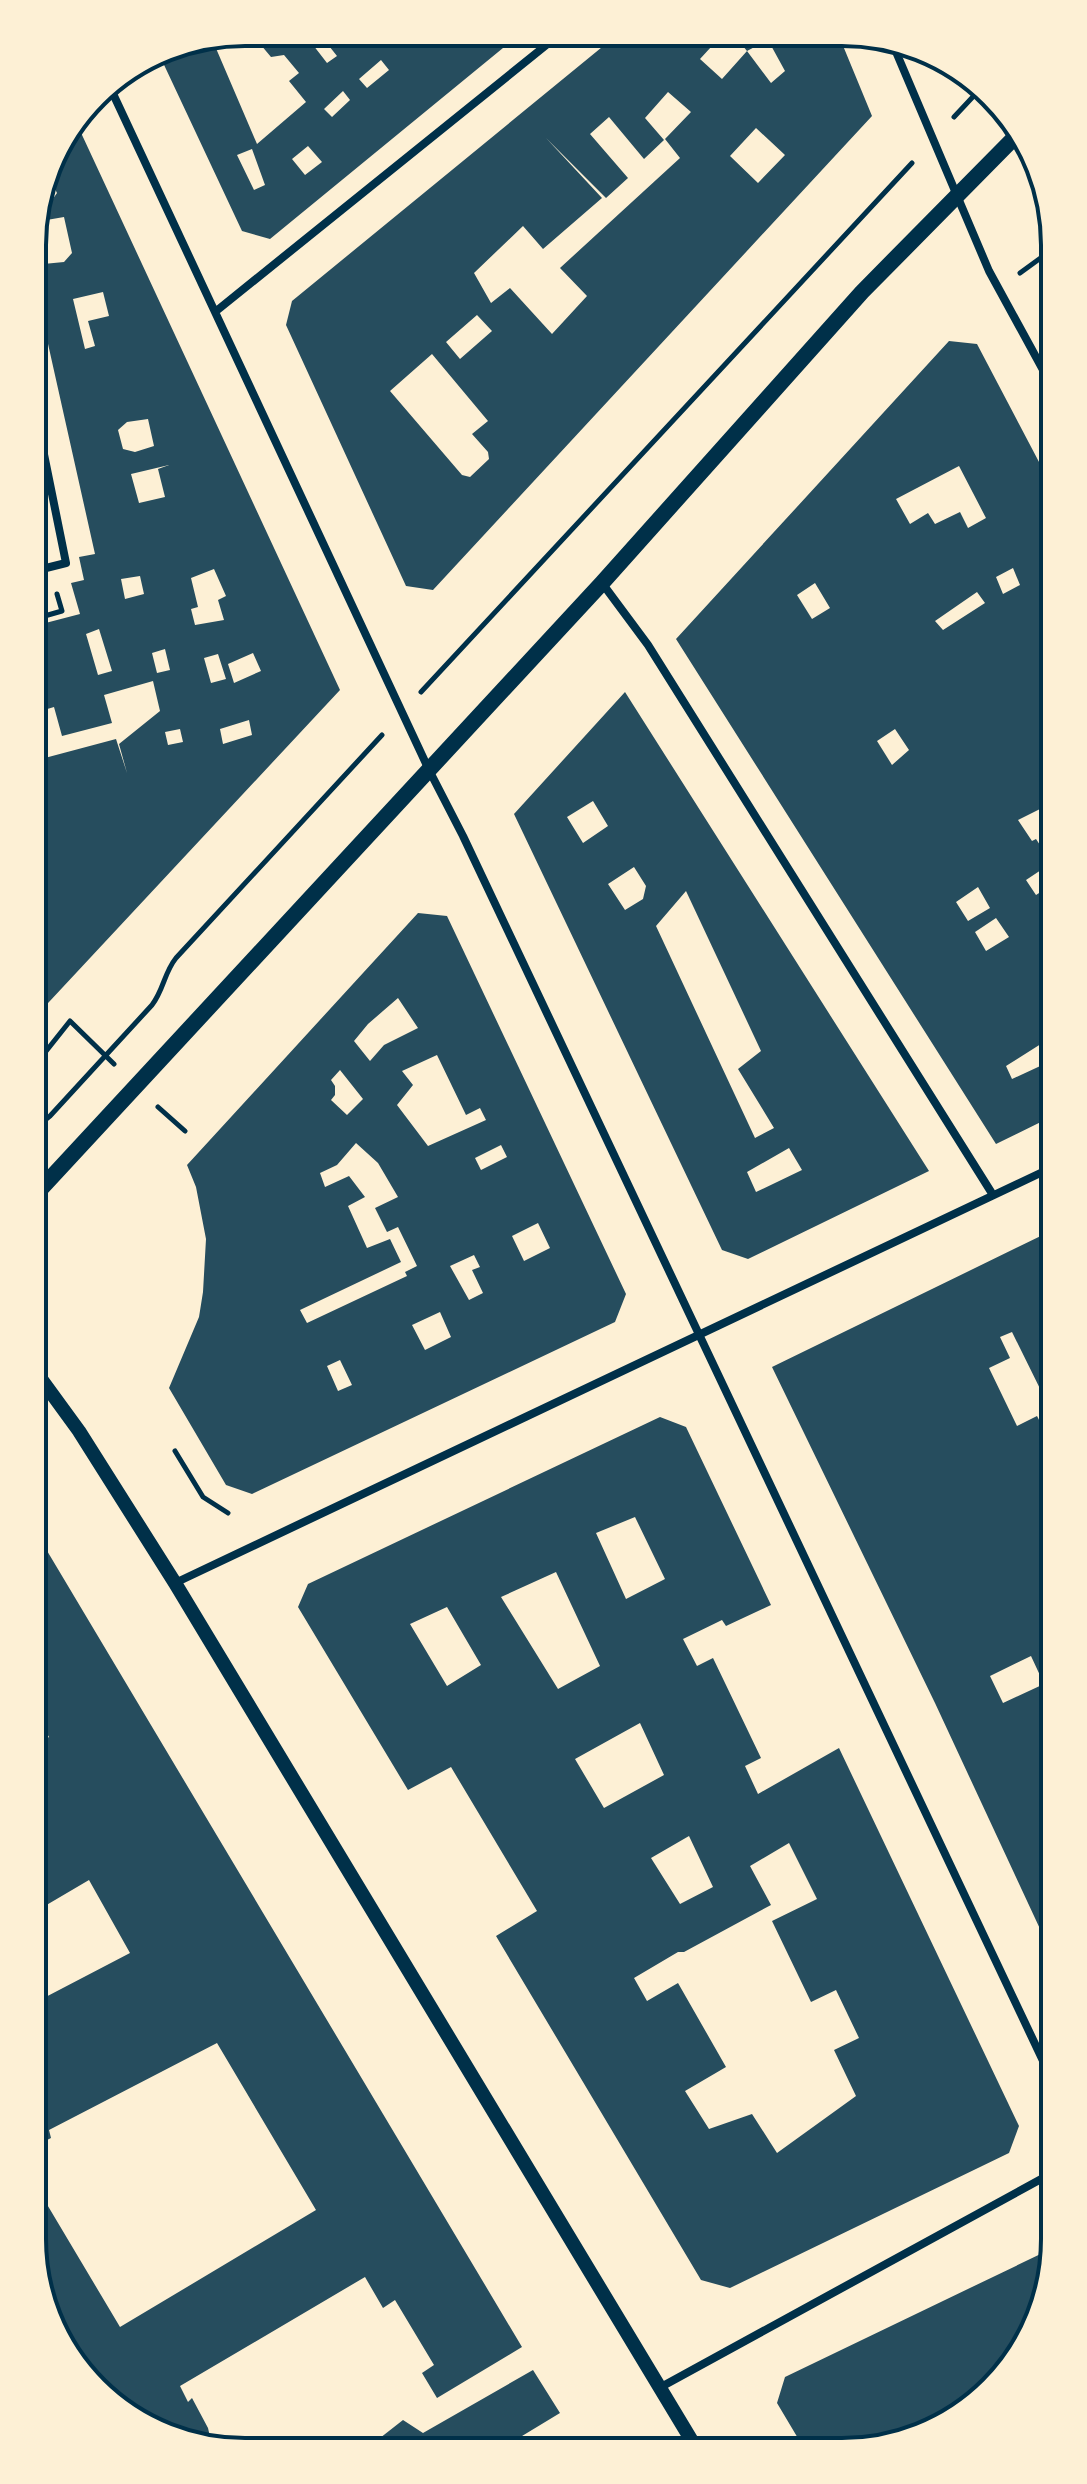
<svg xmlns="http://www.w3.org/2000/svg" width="1087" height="2484" viewBox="0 0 1087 2484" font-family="Merriweather,serif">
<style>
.building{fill:#264d5e;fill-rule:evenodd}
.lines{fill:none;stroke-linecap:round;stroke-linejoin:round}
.path{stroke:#003049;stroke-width:5}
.minor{stroke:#003049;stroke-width:8}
.tertiary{stroke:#003049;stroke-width:14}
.secondary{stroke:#003049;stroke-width:16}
.rim{fill:none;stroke:#003049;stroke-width:4}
</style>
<rect width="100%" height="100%" fill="#fdf0d5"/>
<!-- building -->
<path class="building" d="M250,32H303L327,63L337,56L318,32L403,33L413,45L426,33L520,34L270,239L242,231L158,52L164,48L212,39L257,144L306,102L289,81L299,73L284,55L271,57ZM381,60L389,70L367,88L359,79ZM343,91L350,100L332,117L324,109ZM308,146L322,162L305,175L292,159ZM252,149L265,185L254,190L237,155Z
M618,34L722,35L700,59L722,79L747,51L771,83L785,71L768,40L747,51L734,35L839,36L872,116L433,590L406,586L286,325L292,301ZM668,92L691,112L665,139L680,158L560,268L587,296L552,334L510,288L491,303L474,273L523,226L543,249L602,198L546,138L606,198L628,178L590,134L609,117L644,159L664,140L645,118ZM756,128L785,155L758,183L730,156ZM477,315L492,331L460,359L446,342ZM432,354L488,421L472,434L488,452L489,459L470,477L462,475L390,391Z
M76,122L340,690L35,1017L34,784L47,781L41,759L116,739L127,773L119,744L160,711L153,681L104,695L112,723L62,736L54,707L44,710L42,720L34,726V626L80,614L71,583L84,580L79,557L95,554L42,317L33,319V265L64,262L72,253L64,217L35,222L39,205L50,203L57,193L48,175L54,150ZM103,292L109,316L88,321L95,346L85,349L73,299ZM148,419L154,446L135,452L123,449L118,430L127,422ZM169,465L158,469L165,497L139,503L131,474ZM214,569L226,596L218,600L224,620L195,625L191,609L198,607L191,578ZM140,576L144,594L125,599L121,579ZM99,629L112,671L98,675L86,634ZM165,649L170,670L157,673L152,653ZM253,653L261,671L234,683L228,664ZM218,654L226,679L211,683L204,658ZM249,720L252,735L223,744L220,729ZM180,729L183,742L168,745L165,732Z
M949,341L977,344L1049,481L1050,804L1018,820L1032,841L1036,839L1050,860V877L1044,868L1026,880L1036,895L1050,886L1051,1055L1044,1042L1006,1066L1012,1079L1051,1061V1117L996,1144L676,639ZM959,466L986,518L968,528L960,512L935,524L928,513L910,524L896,499ZM1013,568L1020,585L1003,594L996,577ZM815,583L830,608L812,619L797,595ZM977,592L985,603L943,630L935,621ZM895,729L909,750L892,765L877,741ZM978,887L990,908L968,921L956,902ZM996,918L1009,937L986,951L975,932Z
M625,692L929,1171L748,1259L722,1250L514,814ZM593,801L608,826L583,843L567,817ZM634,867L646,886L643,899L625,910L608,884ZM686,891L761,1051L738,1069L774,1128L755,1138L656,926ZM789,1148L802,1170L756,1192L747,1172Z
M418,913L447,916L626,1294L615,1322L252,1494L226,1485L169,1388L199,1317L203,1292L206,1239L196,1187L187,1165ZM398,998L418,1028L384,1045L370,1061L354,1041L368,1024ZM437,1055L466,1115L480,1108L486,1120L428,1146L397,1105L413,1085L402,1071ZM340,1070L363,1099L347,1115L331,1100L335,1095V1086L331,1080ZM356,1143L378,1163L398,1197L375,1208L387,1232L398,1227L417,1266L405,1272L407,1276L307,1323L300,1310L401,1262L390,1239L367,1248L348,1206L365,1197L349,1176L325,1187L320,1173L337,1165ZM501,1145L507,1157L481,1170L475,1158ZM538,1223L550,1248L524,1261L512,1236ZM474,1255L480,1267L472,1270L483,1293L469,1300L450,1266ZM440,1312L451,1337L425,1350L412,1325ZM340,1360L352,1385L338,1391L327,1366Z
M1051,1231L1052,1413L1012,1332L1000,1337L1010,1358L989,1368L1017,1426L1037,1416L1052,1445V1476L1049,1477L1052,1483L1054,1959L935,1703L772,1367ZM1031,1656L1044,1684L1003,1703L990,1676Z
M660,1417L686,1427L771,1605L726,1626L722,1620L683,1639L697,1666L713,1658L761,1758L745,1766L758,1794L839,1748L1019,2126L1009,2153L730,2288L701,2280L496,1936L537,1911L451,1767L408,1790L298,1607L308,1584ZM635,1517L665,1579L626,1599L596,1533ZM556,1572L600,1666L558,1689L501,1597ZM447,1607L481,1665L447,1686L410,1624ZM640,1723L664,1775L604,1808L575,1759ZM689,1836L713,1887L680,1904L651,1858ZM789,1843L817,1899L772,1921L811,2002L836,1990L859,2038L834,2050L856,2096L777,2153L752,2114L709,2129L685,2091L726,2067L678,1983L647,2001L634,1978L678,1952H684L771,1905L750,1866Z
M37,1534L522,2347L437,2398L422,2373L434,2365L395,2300L383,2308L365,2277L180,2386L188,2402L192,2398L208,2428L211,2441L202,2447L104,2399L70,2344L75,2341L39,2278V2191L120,2327L316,2210L217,2043L49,2130L51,2138L39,2144L38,2001L130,1953L89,1880L38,1910V1817L43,1814L38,1805V1744L49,1737L42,1725L37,1728Z
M1051,2249L1055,2253L1011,2369L961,2416L898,2445H802L777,2403L785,2377Z
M533,2370L560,2413L504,2447H384L380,2438L403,2420L423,2433Z"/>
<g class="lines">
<!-- path -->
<path class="path" d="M954,117L983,86
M1020,273L1042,257
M34,619L62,611L57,594
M421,692L912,163
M35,1059L39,1060L70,1021L114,1064
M158,1107L185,1131
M35,1128L50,1116L152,1005C164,989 164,973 176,958L382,735
M175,1451L203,1497L228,1513"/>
<!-- minor -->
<path class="minor" d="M891,40L989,271L1048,379
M108,83L429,770L463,836L1054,2084
M215,312L560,34
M33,400L66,563L34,571
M602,583L648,645L993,1195
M175,1583L1051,1168
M661,2387L1054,2172"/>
<!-- tertiary -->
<path class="tertiary" d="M36,1372L79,1431L175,1583L695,2446"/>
<!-- secondary -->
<path class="secondary" d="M36,1194L602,583L862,292L1015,137"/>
</g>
<!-- crop -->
<path d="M0 0H1087V2484H0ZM245 46H842A199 199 0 0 1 1041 245V2239A199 199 0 0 1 842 2438H245A199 199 0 0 1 46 2239V245A199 199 0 0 1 245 46Z" fill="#fdf0d5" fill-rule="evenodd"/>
<path class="rim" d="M245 46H842A199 199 0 0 1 1041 245V2239A199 199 0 0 1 842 2438H245A199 199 0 0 1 46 2239V245A199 199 0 0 1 245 46Z"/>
</svg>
